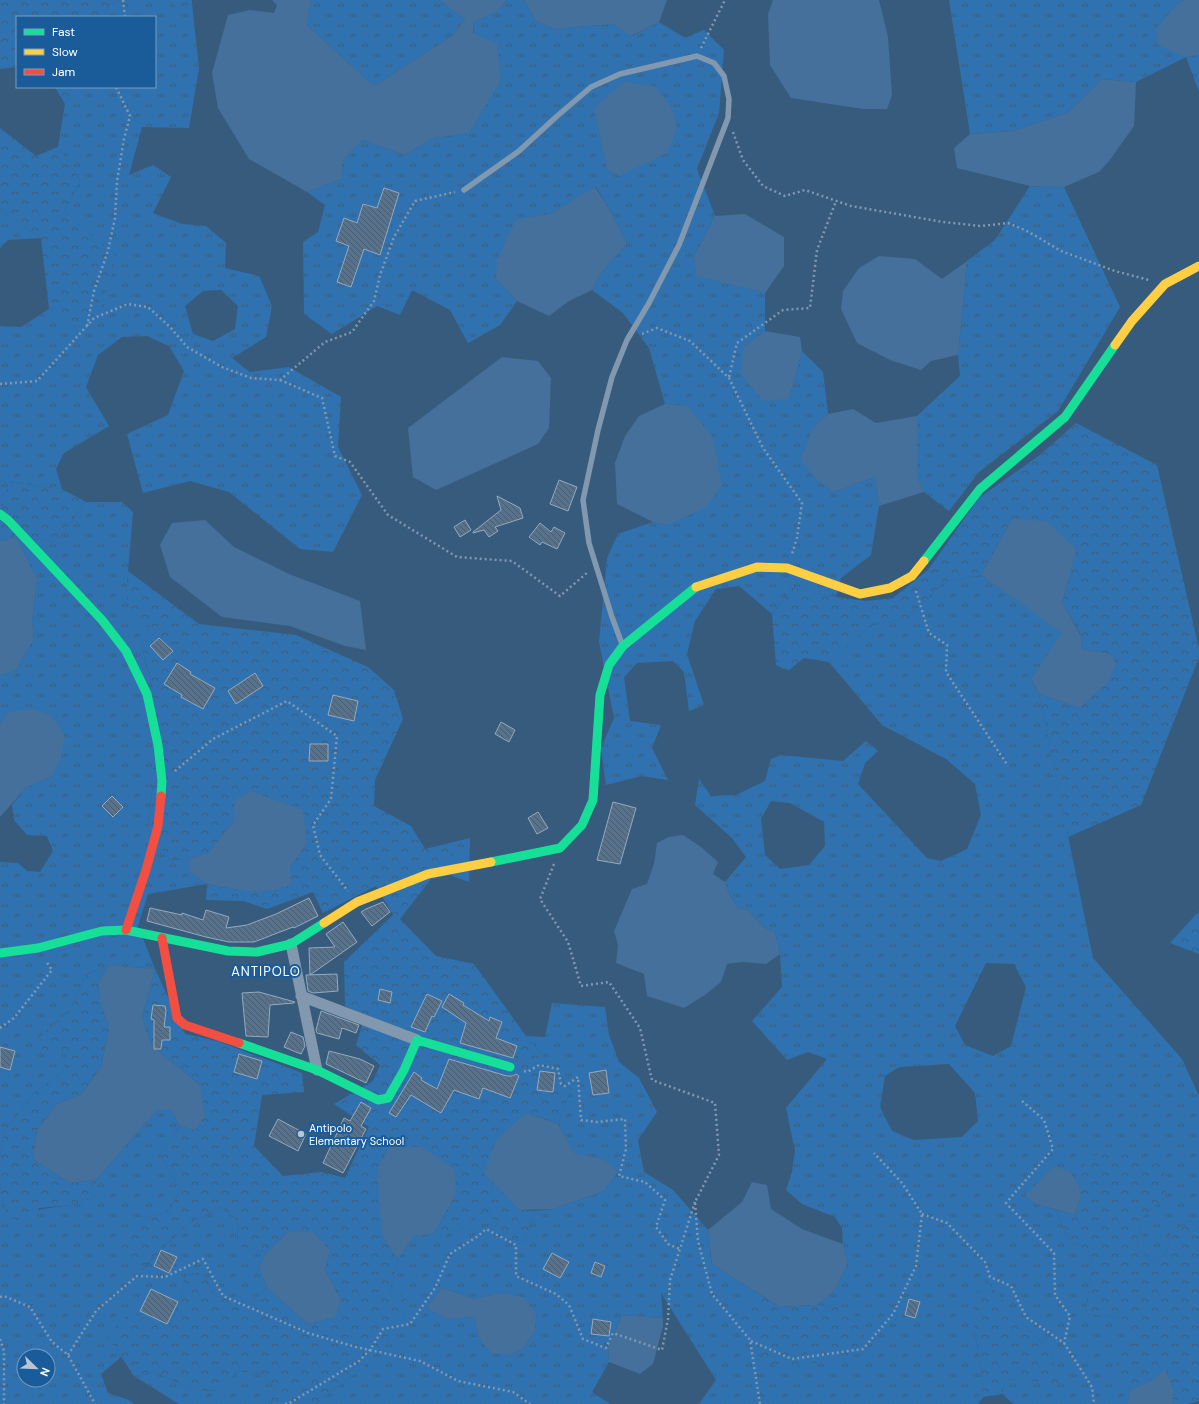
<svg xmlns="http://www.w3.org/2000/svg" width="1199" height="1404" viewBox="0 0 1199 1404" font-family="'DM Sans',sans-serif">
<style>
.grass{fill:url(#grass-tufts);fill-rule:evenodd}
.forest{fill:url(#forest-crowns)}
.water{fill:#44709b}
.building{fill:url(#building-back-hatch);stroke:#96aabc}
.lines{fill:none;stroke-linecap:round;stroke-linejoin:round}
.path{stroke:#8298af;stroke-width:2.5;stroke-dasharray:2 3;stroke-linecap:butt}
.lane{stroke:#8298af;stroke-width:5.5}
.street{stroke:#8298af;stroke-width:11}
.fast{stroke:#16e098;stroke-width:9}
.slow{stroke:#ffcf43;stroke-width:9}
.jam{stroke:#f24e42;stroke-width:9}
.poi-dot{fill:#b9c6d2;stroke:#1a5c9a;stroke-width:1.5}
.labels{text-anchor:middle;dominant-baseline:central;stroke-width:4;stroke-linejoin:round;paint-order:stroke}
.poi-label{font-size:11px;fill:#fff;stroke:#1a5c9a;text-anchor:start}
.quarter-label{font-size:13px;letter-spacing:1px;fill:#fff;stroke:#1a5c9a}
</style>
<defs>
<pattern id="grass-tufts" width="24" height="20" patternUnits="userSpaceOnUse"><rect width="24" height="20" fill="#2f72af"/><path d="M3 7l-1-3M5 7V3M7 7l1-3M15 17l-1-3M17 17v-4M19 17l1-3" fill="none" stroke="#3f5d79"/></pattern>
<pattern id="forest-crowns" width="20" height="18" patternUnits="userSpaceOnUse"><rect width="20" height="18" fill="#2f72af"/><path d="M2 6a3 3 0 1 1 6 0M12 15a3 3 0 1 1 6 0" fill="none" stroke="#3f5d79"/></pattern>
<pattern id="building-back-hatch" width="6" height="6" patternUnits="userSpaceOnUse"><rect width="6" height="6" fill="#56728d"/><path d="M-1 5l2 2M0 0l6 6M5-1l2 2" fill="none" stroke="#505b66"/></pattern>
</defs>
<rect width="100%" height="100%" fill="#375b7d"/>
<!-- grass -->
<path class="grass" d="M120,0H169L177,8L192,4L199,68L189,128L142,127L129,175L153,165L171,177L153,213L182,224L206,226L226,243L225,268L259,276L272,306L266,337L232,358L250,372L289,367L341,397L338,447L362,495L333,552L300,549L229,492L190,481L143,493L127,434L168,415L184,371L169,346L147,336L122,337L98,355L86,387L109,426L64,453L56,469L62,489L10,482L0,515V326L21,327L49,309L79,328L64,212L80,180L58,147L65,104L73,87H155V17H104L110,4ZM221,290L238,306L235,329L213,341L193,334L185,306L203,291Z
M311,0H439L465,19L452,36L374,86L307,25Z
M506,0H524L536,21L555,29L613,24L632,36L659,22L685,38L704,30L724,50L719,113L697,169L715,216L694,256L696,275L765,293V331L744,346L789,399L802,351L823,372L828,414L813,428L834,492L875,477L879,506L871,555L841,578L836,597L792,588L772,614L739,586L716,589L695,621L687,654L704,705L689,711L684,672L673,661L637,663L624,677L630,721L661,725L652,748L668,780L642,776L606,785L601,748L614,718L599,642L607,558L618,534L653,522L667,525L688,406L665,404L649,348L623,313L592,290L599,276L627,243L607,205L596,187L550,214L496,279L517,301L500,325L468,343L450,310L412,290L400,315L377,306L332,334L304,314L303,242L318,232L325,205L307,192L342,179L343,159L363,140L404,155L434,138L469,133L474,22L498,11Z
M949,0H1183L1177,4L1186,57L1199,55V92L1186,57L1136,82L1102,79L1086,95L1067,113L1013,131L970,134Z
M1030,186L1064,187L1120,307L1058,411L979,472L949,511L924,492L917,475V416L960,376L958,355L967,261L995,240Z
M0,209L41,238L8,240L0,248Z
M86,502H122L133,512L126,595L160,629L141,645L153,689V783L148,830L170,860L190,859V872L207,884L148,894L138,926L155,969L109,965L87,974L69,1011L39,1037L68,1055L63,1072L35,1092L4,1132L0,1158V862L18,863L27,871L40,872L53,851L47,836L27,835L14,820L12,805L26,788L52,776L9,712L0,723V676L16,670L34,639L32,621L37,579L16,537L56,542Z
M981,575L1063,633L1031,679L1039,694L1093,958L1182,1059L1199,1096V1229L1191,1221L1171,1231L1167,1253L1152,1261L1138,1249L1141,1219L1164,1198L1087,1160L1079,1184L1070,1172L1036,1204L1056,1210L1069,1241L1088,1249L1092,1270L1085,1314L1122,1318L1133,1330V1346L1115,1376L1131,1389L1127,1404H1014L1002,1394L1006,1379L1059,1383L1050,1351L1022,1323L974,1331L981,1363L983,1397L978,1404H699L716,1380L661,1293L663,1318L622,1315L608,1347L609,1362L592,1392L610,1404H315L362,1368L389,1295L398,1259L414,1236L459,1230L486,1210L508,1238L525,1242L534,1211L554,1209L604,1191L616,1172L604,1159L575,1155L558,1124L571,1089L526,1036L545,1037L552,1003L605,1007L609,1035L619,1062L639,1078L657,1112L638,1140L644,1172L673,1190L708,1230L712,1264L756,1292L737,1316L841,1308L817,1305L834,1291L848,1263L843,1244L842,1228L835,1217L802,1204L786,1190L792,1172L795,1151L786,1108L827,1059L808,1052L787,1060L752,1021L782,987L780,954L775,932L763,927L748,910L738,908L729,894L725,882L746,857L732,838L695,805L699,779L711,796L736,795L765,781L771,759L781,755L843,761L866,741L878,751L865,763L858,784L927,858L941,861L967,849L981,815L975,784L946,759L882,725L829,662L871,625L908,618L944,582ZM771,801L790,803L824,822L825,846L809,865L780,869L765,855L761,819ZM986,963L1014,964L1026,987L1011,1046L993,1056L965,1045L955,1026ZM949,1064L975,1093L978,1121L962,1137L914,1140L892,1131L880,1107L885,1076L899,1067ZM442,1288L474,1299L499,1293L535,1331L523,1349L509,1355L479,1338L474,1317L447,1319L426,1308Z
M470,838L469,882L450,875V843Z
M157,1110H172L179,1126L160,1155L181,1188L169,1210L142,1220V1270L186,1225L221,1207L238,1220L237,1244L266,1253L259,1267L267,1288L251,1303L215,1296L203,1273L186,1274L181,1296L170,1328L107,1336L121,1357L101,1374L108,1393L129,1400L134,1404H0V1188L7,1214L71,1205L96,1196V1180ZM24,1356H48V1380H24Z
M237,1371L262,1373L275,1388L271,1404H179L134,1376L157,1373L193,1390L221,1391Z"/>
<!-- forest -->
<path class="forest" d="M0,0H120L110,4L104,17H17V67L0,69Z
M169,0H192V4L177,8Z
M55,87H73L65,104Z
M0,128L36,156L58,147L80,180L64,212L116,257L102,305L78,328L49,309L41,238L0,209Z
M1076,423L1157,465L1199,649V657L1141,805L1068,837L1039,694L1079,708L1111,654L1082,649L1081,635L1062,603L1077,549L1012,519L981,575L944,582L908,618L871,625L829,662L804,658L788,671L776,665L772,614L792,588L836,597L866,601L893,598L928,570L979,498L1040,455Z
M9,482L62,489L86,502L56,542L16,537L0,541V515Z
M128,571L199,624L296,635L368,667L394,690L403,719L375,780L374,806L411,826L425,849L450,843V875L431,879L400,919L436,956L474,964L526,1036L571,1089L558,1124L526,1113L520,1210L534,1211L525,1242L508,1238L486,1210L459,1230L433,1234L456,1195L382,1236L398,1259L389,1295L406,1294L409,1309L362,1368L315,1404H271L275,1388L262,1373L237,1371L221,1391L193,1390L157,1373L134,1376L107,1336L130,1312L170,1328L181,1296L186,1274L203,1273L215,1296L251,1303L267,1288L308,1324L341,1300L325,1270L330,1250L289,1231L266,1253L237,1244L238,1220L221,1207L186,1225L141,1270L118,1247L142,1220L169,1210L181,1188L160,1155L179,1126L195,1130L200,1085L152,1046L142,1017L155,969L185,1034L217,1041L302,1073L304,1092L262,1095L254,1146L283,1176L322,1172L345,1178L369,1127L334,1104L373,1081L380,1065L356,1045L365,1016L345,1006L344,962L393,915L376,886L323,913L313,892L267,909L243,901L206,900L207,884L244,891H273L290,885V867L307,843L236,800L233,822L208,853L190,859L170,860L148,830L153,783V689L141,645L160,629L134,622L126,595Z
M1199,911V954L1170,943Z
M109,965L98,983L100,1002L109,1028L101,1067L82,1094L57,1104L37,1130L33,1159L69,1183L96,1180V1196L71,1205L39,1208L22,1227L7,1214L0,1188V1158L4,1132L35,1092L63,1072L67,1055L43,1052L39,1037L69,1011L87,974Z
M1107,1150L1134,1152L1156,1163L1168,1178L1164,1198L1141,1219L1138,1249L1152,1261L1167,1253L1171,1231L1191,1221L1199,1229V1401L1187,1404H1172L1174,1390L1165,1370L1151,1381L1131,1389L1115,1376L1118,1350L1133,1346V1330L1122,1318L1085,1314L1092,1270L1088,1249L1069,1241L1056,1210L1075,1215L1081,1196L1079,1184L1086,1160Z
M986,1280L1022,1323L1050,1351L1060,1384L1006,1379L1002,1394L983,1397L981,1363L974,1331L973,1295Z
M756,1292L780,1307L817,1305L841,1308L860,1319L865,1333L861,1353L785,1369L767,1364L736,1316Z"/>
<!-- water -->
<path class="water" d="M272,0H311L307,25L374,86L452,36L465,19L439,0H506L498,11L474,22L473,33L497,44L501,80L469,133L434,138L404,155L363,140L343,159L342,179L307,192L249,159L218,108L212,73L228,15L250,10L274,13L277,5Z
M524,0H667L659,22L631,36L613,24L555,29L536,21Z
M773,0H879L888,37L892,95L887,109H863L791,98L770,65L768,14Z
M1183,0H1199V55L1186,57L1158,45L1156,29L1177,4Z
M1102,79L1136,82L1134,126L1109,161L1099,172L1064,187L1030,186L957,168L954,148L970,134L1013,131L1067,113L1086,95Z
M624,82L655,86L672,108L677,128L667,153L619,176L607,169L594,108Z
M595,187L607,205L627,243L599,276L592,290L569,301L549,316L517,301L496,279L497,260L515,221L531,217L550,214Z
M745,214L784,237V266L765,293L696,276L694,256L715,216Z
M879,256L915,259L942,279L967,261L958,355L931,361L921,370L890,360L857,343L841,309L843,291L859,268Z
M765,331L800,337L802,351L789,399L763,401L740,373L744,346Z
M502,357L538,361L551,378L549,428L538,444L436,490L413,477L408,428Z
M665,404L688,406L713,438L722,485L707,507L667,525L653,522L617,504L615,463L625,436L639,416Z
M853,409L876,423L917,416V475L924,492L879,506L875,477L834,492L816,479L801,460L813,428L828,414Z
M1012,519L1046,521L1077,549L1062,603L1081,636L1082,649L1111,654L1116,665L1108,682L1079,708L1039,694L1031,679L1062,633L981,575Z
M205,520L234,547L289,574L360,601L366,650L345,646L290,626L222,617L170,577L160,545L172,523Z
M16,537L37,579L32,621L34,639L16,670L0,676V541Z
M32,709L52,716L65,737L61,757L52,776L26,788L0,817V723L9,712Z
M250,791L303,810L307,843L290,867L291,885L273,891H244L207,884L190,872V859L208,853L233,822L235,800Z
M683,835L701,847L718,862L713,874L725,882L729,894L738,908L748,910L763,927L775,932L780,954L766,964L742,962L727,964L721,982L705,995L684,1008L647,996L644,974L616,963L618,945L614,931L632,889L647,884L654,864L657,843L669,837Z
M109,965L155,969L142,1017L152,1046L200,1085L205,1116L195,1130L179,1126L172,1110H157L96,1180L69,1183L33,1159L37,1130L57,1104L82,1094L101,1067L109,1028L100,1002L98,983Z
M526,1113L558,1124L575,1154L604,1159L617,1172L604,1191L554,1209L520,1210L484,1173L496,1140Z
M389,1147H422L455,1170L456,1195L433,1234L414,1236L398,1259L382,1236L377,1169Z
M1054,1166L1070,1172L1079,1184L1081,1196L1075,1215L1036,1204L1025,1196Z
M752,1182L767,1185L771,1209L802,1229L843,1244L848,1263L834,1291L817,1305L780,1307L712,1264L708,1230L742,1202Z
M289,1231L313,1232L330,1250L325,1270L341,1300L335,1317L308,1324L267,1288L259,1267L266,1253Z
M442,1288L474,1299L499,1293L523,1297L536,1313L535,1331L523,1349L509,1355L491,1353L479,1338L474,1317L447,1319L426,1308Z
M622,1315L663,1318V1326L653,1364L640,1374L609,1362L608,1347Z
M1165,1369L1174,1390L1172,1404H1127L1131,1389L1151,1381Z"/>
<!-- building -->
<path class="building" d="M384,188L399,193L380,255L364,249L351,287L337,282L349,246L336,241L344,218L357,223L363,204L377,208Z
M559,480L577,487L568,511L550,504Z
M497,496L520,508L523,518L495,527L498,531L489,537L484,530L473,533V532L501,510Z
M465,520L471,530L460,537L454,527Z
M540,523L551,532L554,527L565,533L557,549L542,542L540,545L529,537Z
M159,638L173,651L163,660L150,646Z
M177,663L191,672L190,674L215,688L203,709L181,697L182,695L164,684Z
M255,673L263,686L236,704L228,691Z
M333,695L358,701L354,721L328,715Z
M501,722L515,730L509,742L495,734Z
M310,744H328V761H309Z
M112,796L123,807L113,817L102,806Z
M613,802L636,808L620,864L597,860Z
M538,812L548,828L537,834L528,818Z
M309,898L318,916L294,928L293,927L254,942H229L206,937L147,921L150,908L182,915V913L203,920L206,910L229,917L226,928L247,925L276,914Z
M383,902L390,912L372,926L361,912L366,909Z
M343,922L357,942L310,975L309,948L335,947L326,934Z
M337,974L338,991L313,993L308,991L306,975Z
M380,989L392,992L390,1003L378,1000Z
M259,992L295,1002L294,1003L270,1005L268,1037L246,1036L242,993Z
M427,994L442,1001L434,1017L432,1016L425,1032L411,1027Z
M449,994L464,1003L463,1005L489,1021L490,1017L502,1022L496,1038L517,1046L513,1058L460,1043L466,1023L442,1007Z
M153,1005L165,1006L166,1011L164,1027H170V1040H162L161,1049H154V1020L151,1019Z
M321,1011L359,1025L356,1033L342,1028L339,1039L317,1033L316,1030Z
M291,1032L303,1037L305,1046L301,1054L284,1047Z
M0,1047L15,1051L10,1070L0,1067Z
M329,1051L360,1059L374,1066L366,1083L326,1064Z
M239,1054L262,1061L257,1079L234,1072Z
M449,1059L507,1076H512L516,1074L519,1076L510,1098L483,1088L479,1099L454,1090L441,1113L411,1095L396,1117L389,1113L414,1072L422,1078L421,1080L437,1089Z
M606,1070L609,1093L593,1095L589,1073Z
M540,1071L555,1073L553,1092L537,1090Z
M361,1102L371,1108L361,1126L366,1129L343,1173L323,1163L344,1118L350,1121Z
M278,1119L306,1134L298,1151L269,1136Z
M161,1250L177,1257L169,1273L154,1266Z
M552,1253L569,1262L560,1278L543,1269Z
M595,1262L605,1266L601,1277L591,1273Z
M151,1289L178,1302L167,1324L140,1311Z
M909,1299L920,1302L915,1318L905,1315Z
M593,1319L611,1322L609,1336L591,1334Z"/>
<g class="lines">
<!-- path -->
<path class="path" d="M123,0L125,17
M701,48L725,0
M733,132L743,160L763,186L785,196L805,190L851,206L943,222L981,226L1008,223L1029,232L1061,251L1115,271L1149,280
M87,326L94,291L108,251L115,218L117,181L124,139L130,116L116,87
M642,334L657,328L690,341L729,378L763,448L802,503L797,538L792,554
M729,377L737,343L783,310L810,308L817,250L836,201
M280,380L322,398L335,456L350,462L388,515L457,557L512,561L560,596L588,572
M0,384L37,381L94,318L128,304L148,307L170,327L187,347L222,367L251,378L280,380L325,342L352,332L374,301L380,275L394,237L415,201L455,192
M916,591L929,633L947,645L946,672L1008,766
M175,771L213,739L287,701L337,736L331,799L313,825L320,855L348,891
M554,864L540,899L568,942L581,986L609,982L640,1028L652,1080L715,1103L719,1155L695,1202L698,1241L712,1294L750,1340L760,1404
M0,1028L14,1018L52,970L46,961
M524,1071L527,1072L539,1065L558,1069L561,1084L565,1086L578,1077L581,1120L597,1122L625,1119L626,1149L619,1176L645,1182L665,1200L656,1227L668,1244L680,1249
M1022,1101L1044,1120L1053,1149L1006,1203L1054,1253L1055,1295L1070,1316L1064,1343
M922,1214L947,1223L985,1262L990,1277L1011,1286L1026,1317L1064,1343L1092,1387L1094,1404
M0,1297L4,1296L30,1307L52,1342L68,1355L95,1404
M0,1339L4,1351V1404
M751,1341L792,1359L863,1349L893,1314L916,1266L922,1214L902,1183L874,1153
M68,1355L96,1311L137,1276L165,1277L203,1259L223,1296L308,1333L356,1347L420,1361L458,1381L513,1392L530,1404
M285,1404H288L359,1361L370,1350L383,1329L410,1324L435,1288L450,1254L478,1236L486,1229L516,1245V1276L556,1294L569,1305L583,1339L606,1348L613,1333L662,1350L668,1319L670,1280L695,1202"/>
<!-- lane -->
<path class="lane" d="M464,190L519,151L556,117L591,87L620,74L697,56L714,63L724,76L729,99L728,118L679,245L649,303L627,340L612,377L598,430L583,500L589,543L612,617L622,644"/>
<!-- street -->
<path class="street" d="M291,944L317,1070
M301,996L417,1040"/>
<!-- fast -->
<path class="fast" d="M0,514L8,520L102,620L126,651L147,694L158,745L162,781L161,796
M924,561L980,489L1065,417L1115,345
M491,862L560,848L582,825L593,800L600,695L609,665L623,646L696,587
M0,953L38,948L102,931L126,930L228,951L257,952L291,944L324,923
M239,1043L317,1070L378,1100L388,1098L404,1070L417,1040L510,1067"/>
<!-- slow -->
<path class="slow" d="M1115,345L1132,321L1165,284L1199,266
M696,587L757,567L787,568L860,594L890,588L912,576L924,561
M324,923L357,902L428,874L491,862"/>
<!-- jam -->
<path class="jam" d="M126,930L146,870L158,826L161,796
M162,938L177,1018L185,1025L239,1043"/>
</g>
<!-- markers -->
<circle class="poi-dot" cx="301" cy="1134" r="4"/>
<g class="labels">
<!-- poi labels -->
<g class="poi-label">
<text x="309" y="1128">Antipolo<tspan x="309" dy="13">Elementary School</tspan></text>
</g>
<!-- quarter labels -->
<g class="quarter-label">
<text x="266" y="971">ANTIPOLO</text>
</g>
</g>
<!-- legend -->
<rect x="16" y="16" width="140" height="72" fill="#1a5c9a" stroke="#769dc2"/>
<rect x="24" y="29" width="20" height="6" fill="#16e098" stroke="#769dc2"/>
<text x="52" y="36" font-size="12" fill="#ffffff">Fast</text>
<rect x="24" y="49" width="20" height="6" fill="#ffcf43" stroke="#769dc2"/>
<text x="52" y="56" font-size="12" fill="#ffffff">Slow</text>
<rect x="24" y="69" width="20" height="6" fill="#f24e42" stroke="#769dc2"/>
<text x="52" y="76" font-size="12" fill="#ffffff">Jam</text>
<!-- north arrow -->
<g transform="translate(36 1368) rotate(113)"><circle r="19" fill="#1a5c9a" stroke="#769dc2"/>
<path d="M0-3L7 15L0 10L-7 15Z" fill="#b9c6d2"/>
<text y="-6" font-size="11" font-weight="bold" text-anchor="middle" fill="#ffffff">N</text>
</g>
</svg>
